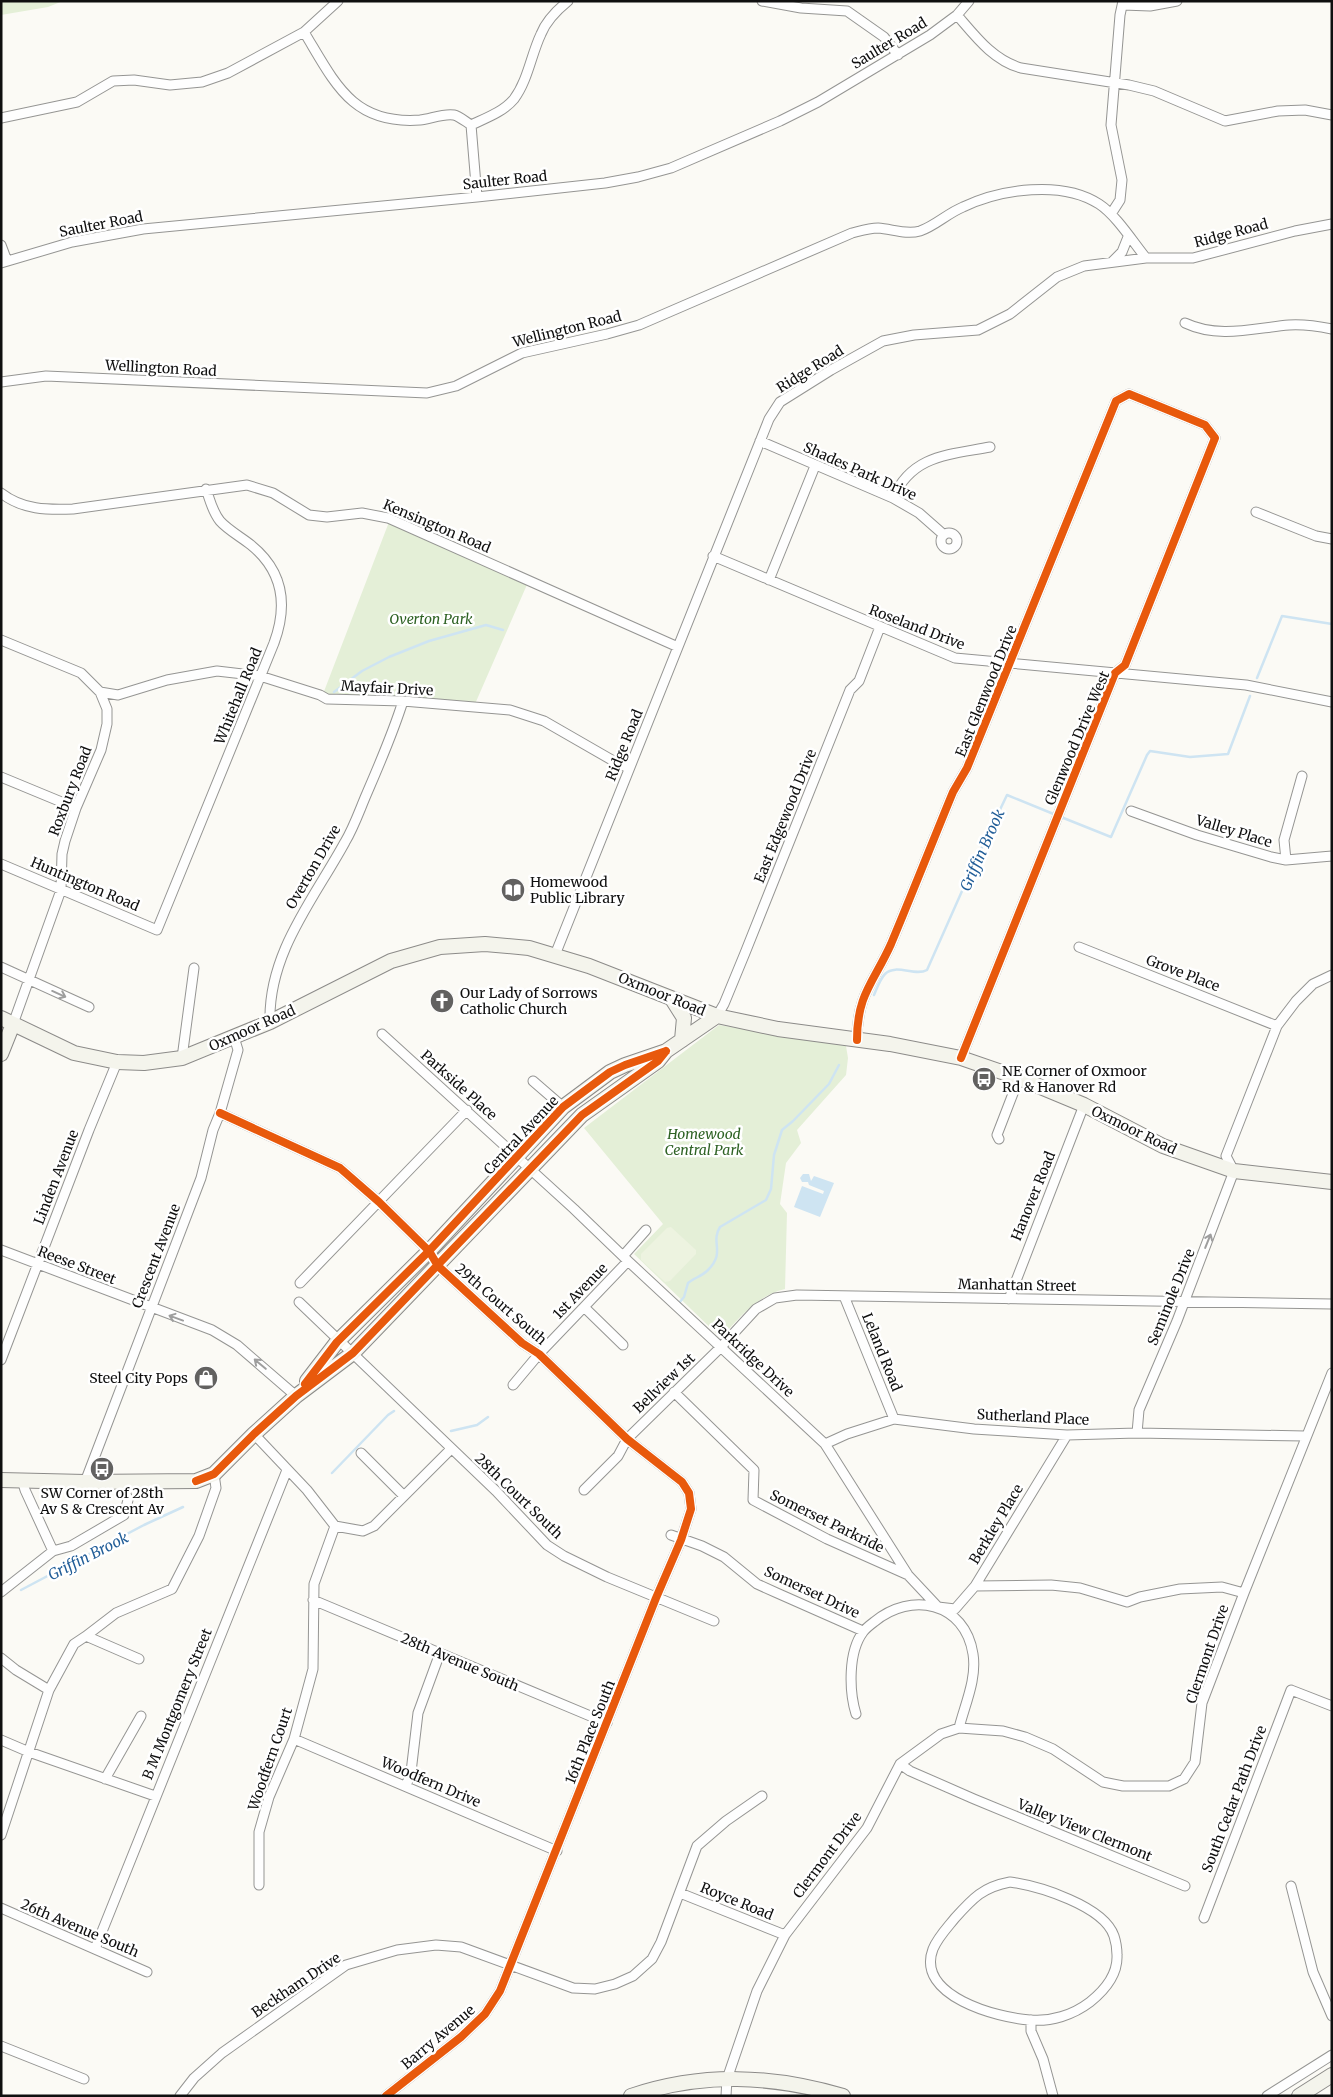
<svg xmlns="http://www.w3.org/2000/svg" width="1333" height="2097" viewBox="0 0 1333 2097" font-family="Merriweather,serif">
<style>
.green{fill:#e4efd7}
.pitch{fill:#edf3e0}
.water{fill:#cee4f2}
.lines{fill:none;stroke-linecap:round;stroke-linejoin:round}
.stream{stroke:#cee4f2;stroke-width:2.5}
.street-casing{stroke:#959593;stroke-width:11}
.secondary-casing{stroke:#8c8b89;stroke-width:16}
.street{stroke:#fefefe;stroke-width:9}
.secondary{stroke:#f4f4ec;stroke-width:14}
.cycleway-casing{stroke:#fff;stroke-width:11}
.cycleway{stroke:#e8590c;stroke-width:8}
.oneway{stroke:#9e9e9e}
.labels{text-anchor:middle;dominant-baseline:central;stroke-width:5;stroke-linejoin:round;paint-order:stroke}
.street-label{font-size:14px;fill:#0f0f0f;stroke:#fff}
.park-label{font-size:14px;font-style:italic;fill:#2e6224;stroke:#fff}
.poi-label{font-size:14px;fill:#0f0f0f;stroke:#fff;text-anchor:start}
.water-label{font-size:15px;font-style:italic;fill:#225e98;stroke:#fff}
</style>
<rect width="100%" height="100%" fill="#fbfaf5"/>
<!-- green -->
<path class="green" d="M1,1H63L48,7L1,15Z
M389,522L529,580L475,704L323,694Z
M719,1025L846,1046L848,1058L846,1075L797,1130L801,1143L786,1163L780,1204L787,1213L785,1289C756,1296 740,1317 721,1338L634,1254L663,1224L584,1128Z"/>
<!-- pitch -->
<path class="pitch" d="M671,1227L696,1250V1254L670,1281L665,1282L641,1260V1254L667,1228Z"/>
<!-- water -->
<path class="water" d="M803,1174H809L811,1181L814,1176L834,1183L820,1217L794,1207L802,1186L823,1194L824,1191L809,1185L808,1182H802L800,1178Z"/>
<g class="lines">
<!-- stream -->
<path class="stream" d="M1257,678L1282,616L1332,624
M334,692L362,671L389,657L429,641L486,625L503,630
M1061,817L1111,837L1147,755L1150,751L1190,757L1228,754L1250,696
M874,995C877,988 880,979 885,974C896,963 915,977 927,970L974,864L1007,795L1056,815
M679,1303L684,1297L688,1283C694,1278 702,1276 708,1270C726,1252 710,1243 720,1227L766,1200L771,1189L774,1155L782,1130L793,1121L829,1084L839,1065
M451,1431L477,1425L488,1417
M332,1473L388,1415L394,1411
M21,1590L144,1525L183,1507"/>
<!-- street casing -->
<g class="street-casing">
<path id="street" d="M762,1L801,8L847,11L884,37L898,55
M1123,5L1150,6L1177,1
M957,15C976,37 993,60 1021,68L1129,85L1154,91L1225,121L1278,111L1305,110L1332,115
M304,32C335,83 352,125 420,120C430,119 444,113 454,115C459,116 466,122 471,125L477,197
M1,118L77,102L113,81L134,80L170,85L202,82L228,73L304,32L338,1
M471,125C486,118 503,112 514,99C528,80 531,55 541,34C546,21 557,10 568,1
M1111,214L1120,200L1122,180L1111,125L1120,15L1123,1
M1,245L7,261
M1112,262L1122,252L1128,237
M1,263L72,242L143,229L477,197L605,183L638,177L671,168L780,121L818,102L930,35L957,15L969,1
M1185,323C1219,339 1254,328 1289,325C1304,324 1317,326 1332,329
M1,382L46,376L427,393L456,386L522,353L607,334L639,325L852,233C860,231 869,228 878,228C892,229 906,235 920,231C935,226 948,213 963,207C1001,189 1062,180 1099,204C1116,215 1133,242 1146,258
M760,441L893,498L919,513L944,535
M1,493C23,510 47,510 73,509L247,485L273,493L309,515L327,517L362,513L388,518L678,647
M893,498C912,455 948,455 990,447
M1256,512L1316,536L1332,539
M941 541a8 8 0 1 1 16 0a8 8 0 1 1-16 0Z
M713,556L955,658L1246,685L1332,702
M769,580L815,466
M1,640L81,673L100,692L118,695L167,680L217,671L260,676L320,695L327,699L403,701L510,710L544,721L617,763L629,768
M1,777L76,808
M1131,811L1197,835L1271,857L1286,860L1332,856
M1286,860L1284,840L1302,776
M1,864L157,930L274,643C288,605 283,571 251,545C241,537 228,530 220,521C212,511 210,500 206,489
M1079,947L1277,1026
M555,955L769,419L780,402L831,370L883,341L914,335L978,330L1010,314L1057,277L1084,266L1146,258H1193L1295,231L1332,224
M1,967L89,1007
M717,1016L724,1004L745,953L850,690L859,681L880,627
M270,1022C268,953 314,899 345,842C354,827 360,809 367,793C380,763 393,733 403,701
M13,1024L61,890L62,854L65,841L76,808L101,750L107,724V709L100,692
M382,1034L574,1209L628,1261L825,1444L908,1575L938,1607L955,1609L975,1586L1067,1435
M857,1040C857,994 874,982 891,944C912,894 932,843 953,792L967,768L1116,401L1129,394L1205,425L1215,438L1125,665L1115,673L961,1058
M182,1058L194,968
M533,1081L563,1107
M220,1113L340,1168L379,1202L429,1251L438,1266L522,1343L539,1354L627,1439L682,1482L689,1493L691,1509L681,1540L656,1598L500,1991L485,2014L461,2037L386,2096
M999,1139L997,1135L1019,1078
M1,1250L212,1330L237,1345L296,1396
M623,1256L646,1230
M300,1283L467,1110
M844,1296L894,1419
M1009,1299L1084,1105
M299,1302L496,1491L547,1545L564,1556L607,1577L714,1621
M584,1307L623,1345
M1,1360L89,1130L117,1062
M513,1385L539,1354L628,1261
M674,1392L754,1470L753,1500L827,1539L908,1575
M1137,1433L1139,1410L1177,1321L1234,1171L1226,1156L1277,1026L1296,1001L1313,984L1332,975
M254,1434L307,1490L335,1526
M825,1444L847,1434L894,1419L974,1429L1067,1435L1137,1433L1305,1436
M361,1453L404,1496
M22,1480L25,1490L53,1551
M85,1482L201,1178L213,1130L220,1113L238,1050L234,1037
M584,1490L618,1456L627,1439L721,1347L756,1309L775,1298L797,1295L1332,1304
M335,1526L363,1531L374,1526L451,1449
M671,1535L702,1546L724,1557L757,1584L777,1593L863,1631
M975,1586L1051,1585L1080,1588L1127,1602L1140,1597L1180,1589L1222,1587L1244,1593
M1,1592L53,1551L71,1546L124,1515L128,1500L122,1482
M313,1600L607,1723
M86,1636L116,1613L172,1589L199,1536L216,1488L214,1474
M1,1658L16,1670L49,1690L74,1644L86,1636L139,1659
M856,1714C849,1691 848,1652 863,1632C866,1628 870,1625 874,1622C911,1591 965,1602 973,1654C977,1679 965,1704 959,1728
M294,1739L557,1851
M1,1740L29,1752L155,1796
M900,1764L910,1771L974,1799L1185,1886
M105,1779L141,1716
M406,1786L411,1772L418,1713L440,1653
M1,1835L49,1690
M1010,1882C1039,1886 1104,1906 1114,1936C1116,1942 1117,1949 1117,1955C1118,1975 1105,1990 1090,2002C1073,2015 1051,2022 1030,2020C998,2018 915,1996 933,1949C938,1937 947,1928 955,1918C973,1898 983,1887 1010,1882Z
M259,1885V1832L269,1797L294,1739L313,1669L314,1584L335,1526
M1291,1886L1313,1972L1332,2016
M680,1893L785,1935
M1,1908L147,1972
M1204,1918L1291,1690L1332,1706
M95,1949L287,1470
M1031,2020V2031L1043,2059L1053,2096
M1,2046L84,2079
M180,2096L194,2078L222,2053L346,1965L397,1950L436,1945L461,1947L573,1988L595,1989L615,1984L633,1976L652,1959L661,1942L697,1846L726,1821L762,1796
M726,2096L727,2079L757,1991L785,1935L867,1828L900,1764L941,1734L959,1728L1003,1731L1025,1737L1053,1749L1103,1782L1123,1786H1169L1184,1779L1195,1762L1202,1703L1244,1593L1332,1373
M1267,2096L1332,2055"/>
</g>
<!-- secondary casing -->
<g class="secondary-casing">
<path id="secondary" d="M672,999L684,1018L682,1040
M1,1018L74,1053L117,1062L144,1063L182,1058L270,1022L391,961L440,947L485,944L529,948L589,966L717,1016L778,1029L890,1044L961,1058L1019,1078L1084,1105L1163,1146L1234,1171L1332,1182
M1,1054L13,1024
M307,1381L337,1342L429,1251L563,1107L610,1072L625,1065L666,1051L717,1016
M1,1480L85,1482L196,1481L214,1474L254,1434L296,1396L353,1353L582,1115L658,1061L666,1051
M631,2096C703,2072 771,2075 843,2096
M1299,2096L1332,2075"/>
</g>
<!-- street -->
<use href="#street" class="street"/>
<!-- secondary -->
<use href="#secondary" class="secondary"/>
<!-- cycleway casing -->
<g class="cycleway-casing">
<path id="cycleway" d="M857,1040C857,994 874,982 891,944C912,894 932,843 953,792L967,768L1116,401L1129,394L1205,425L1215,438L1125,665L1115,673L961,1058
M220,1113L340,1168L379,1202L429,1251L438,1266L522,1343L539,1354L627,1439L682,1482L689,1493L691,1509L681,1540L656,1598L500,1991L485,2014L461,2037L386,2096
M305,1384L337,1342L429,1251L563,1107L610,1072L625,1065L666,1051
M196,1481L214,1474L254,1434L296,1396L353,1353L582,1115L658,1061L666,1051"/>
</g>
<!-- cycleway -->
<use href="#cycleway" class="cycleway"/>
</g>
<!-- one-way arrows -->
<defs><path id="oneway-shaft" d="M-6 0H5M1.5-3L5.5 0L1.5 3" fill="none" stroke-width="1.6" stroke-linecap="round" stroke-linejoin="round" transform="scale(1.25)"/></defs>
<g class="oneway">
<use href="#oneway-shaft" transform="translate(59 994) rotate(24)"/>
<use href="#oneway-shaft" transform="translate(1208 1241) rotate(-68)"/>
<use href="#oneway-shaft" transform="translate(176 1318) rotate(-160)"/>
<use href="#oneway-shaft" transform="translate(260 1364) rotate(-140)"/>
</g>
<!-- icons -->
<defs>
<g id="library-disc" transform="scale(1.25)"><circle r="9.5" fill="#626160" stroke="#fff"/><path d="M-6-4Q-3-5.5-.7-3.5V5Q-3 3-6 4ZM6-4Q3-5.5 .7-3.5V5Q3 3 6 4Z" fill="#fff"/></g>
<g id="church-disc" transform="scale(1.25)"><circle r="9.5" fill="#626160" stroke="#fff"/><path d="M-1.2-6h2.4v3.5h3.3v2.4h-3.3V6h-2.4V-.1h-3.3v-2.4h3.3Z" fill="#fff"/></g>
<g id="bus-disc" transform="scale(1.25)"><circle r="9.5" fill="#626160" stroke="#fff"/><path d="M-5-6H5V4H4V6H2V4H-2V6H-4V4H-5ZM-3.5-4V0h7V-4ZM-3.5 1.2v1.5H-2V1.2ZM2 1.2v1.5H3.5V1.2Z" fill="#fff"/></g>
<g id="shop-disc" transform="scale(1.25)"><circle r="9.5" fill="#626160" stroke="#fff"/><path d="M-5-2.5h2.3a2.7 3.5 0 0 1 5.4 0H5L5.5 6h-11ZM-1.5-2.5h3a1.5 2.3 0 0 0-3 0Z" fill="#fff"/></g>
</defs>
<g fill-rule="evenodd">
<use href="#library-disc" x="513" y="890"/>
<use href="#church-disc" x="442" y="1001"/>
<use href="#bus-disc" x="984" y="1079"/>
<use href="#shop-disc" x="206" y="1378"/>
<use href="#bus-disc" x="102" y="1469"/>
</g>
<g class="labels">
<!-- street labels -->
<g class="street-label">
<text transform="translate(889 43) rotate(-31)">Saulter Road</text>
<text transform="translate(505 180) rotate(-6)">Saulter Road</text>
<text transform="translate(101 224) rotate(-11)">Saulter Road</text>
<text transform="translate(1231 233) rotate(-15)">Ridge Road</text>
<text transform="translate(567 329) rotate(-14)">Wellington Road</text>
<text transform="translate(161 368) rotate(3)">Wellington Road</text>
<text transform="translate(810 369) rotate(-32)">Ridge Road</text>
<text transform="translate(860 471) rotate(24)">Shades Park Drive</text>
<text transform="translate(437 526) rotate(23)">Kensington Road</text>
<text transform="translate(917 627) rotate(21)">Roseland Drive</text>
<text transform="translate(387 688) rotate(3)">Mayfair Drive</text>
<text transform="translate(986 691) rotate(-68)">East Glenwood Drive</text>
<text transform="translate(238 696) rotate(-68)">Whitehall Road</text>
<text transform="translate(1077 738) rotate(-67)">Glenwood Drive West</text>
<text transform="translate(624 745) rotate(-68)">Ridge Road</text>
<text transform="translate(70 791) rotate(-69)">Roxbury Road</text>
<text transform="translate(785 816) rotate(-68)">East Edgewood Drive</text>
<text transform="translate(1234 831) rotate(17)">Valley Place</text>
<text transform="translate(313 867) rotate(-60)">Overton Drive</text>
<text transform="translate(85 884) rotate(23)">Huntington Road</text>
<text transform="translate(1183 973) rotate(21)">Grove Place</text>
<text transform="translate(662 994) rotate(22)">Oxmoor Road</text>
<text transform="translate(252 1028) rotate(-24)">Oxmoor Road</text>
<text transform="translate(459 1085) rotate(42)">Parkside Place</text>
<text transform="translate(1134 1130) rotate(26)">Oxmoor Road</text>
<text transform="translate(521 1135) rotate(-47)">Central Avenue</text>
<text transform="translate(56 1177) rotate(-69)">Linden Avenue</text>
<text transform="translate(1033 1196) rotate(-68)">Hanover Road</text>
<text transform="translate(156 1256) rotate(-69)">Crescent Avenue</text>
<text transform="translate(77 1265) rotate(21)">Reese Street</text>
<text transform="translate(1017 1285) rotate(1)">Manhattan Street</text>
<text transform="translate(580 1291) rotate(-46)">1st Avenue</text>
<text transform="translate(1171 1297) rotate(-68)">Seminole Drive</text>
<text transform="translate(501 1304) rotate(41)">29th Court South</text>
<text transform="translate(882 1352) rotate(68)">Leland Road</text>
<text transform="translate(753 1358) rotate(43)">Parkridge Drive</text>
<text transform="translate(664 1383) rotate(-44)">Bellview 1st</text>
<text transform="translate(1033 1417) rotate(3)">Sutherland Place</text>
<text transform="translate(519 1496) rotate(44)">28th Court South</text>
<text transform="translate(827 1521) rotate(26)">Somerset Parkride</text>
<text transform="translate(996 1524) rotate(-59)">Berkley Place</text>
<text transform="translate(812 1592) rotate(25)">Somerset Drive</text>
<text transform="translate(1207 1654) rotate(-71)">Clermont Drive</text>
<text transform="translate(460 1662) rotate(23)">28th Avenue South</text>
<text transform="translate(177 1704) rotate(-68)">B M Montgomery Street</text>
<text transform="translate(590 1732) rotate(-68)">16th Place South</text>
<text transform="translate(270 1759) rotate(-71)">Woodfern Court</text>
<text transform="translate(431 1782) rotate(23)">Woodfern Drive</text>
<text transform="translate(1234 1799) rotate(-69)">South Cedar Path Drive</text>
<text transform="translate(1085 1830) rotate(22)">Valley View Clermont</text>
<text transform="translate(827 1855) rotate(-53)">Clermont Drive</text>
<text transform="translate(737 1901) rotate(22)">Royce Road</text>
<text transform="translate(80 1928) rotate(23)">26th Avenue South</text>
<text transform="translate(296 1985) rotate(-34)">Beckham Drive</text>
<text transform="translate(438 2037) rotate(-40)">Barry Avenue</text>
</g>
<!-- park labels -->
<g class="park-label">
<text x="431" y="619">Overton Park</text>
<text x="704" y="1134">Homewood<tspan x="704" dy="16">Central Park</tspan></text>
</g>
<!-- poi labels -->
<g class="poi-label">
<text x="530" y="882">Homewood<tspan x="530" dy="16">Public Library</tspan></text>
<text x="460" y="993">Our Lady of Sorrows<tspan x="460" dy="16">Catholic Church</tspan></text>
<text x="1002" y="1071">NE Corner of Oxmoor<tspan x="1002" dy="16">Rd &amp; Hanover Rd</tspan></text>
<text x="188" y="1378" text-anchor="end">Steel City Pops</text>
<text x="102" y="1493" text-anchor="middle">SW Corner of 28th<tspan x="102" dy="16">Av S &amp; Crescent Av</tspan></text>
</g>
<!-- water labels -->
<g class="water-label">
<text transform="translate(982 850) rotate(-66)">Griffin Brook</text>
<text transform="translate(88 1556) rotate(-27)">Griffin Brook</text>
</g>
</g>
<!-- border -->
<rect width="1333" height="2097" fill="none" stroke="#0f0f0f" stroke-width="5"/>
</svg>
